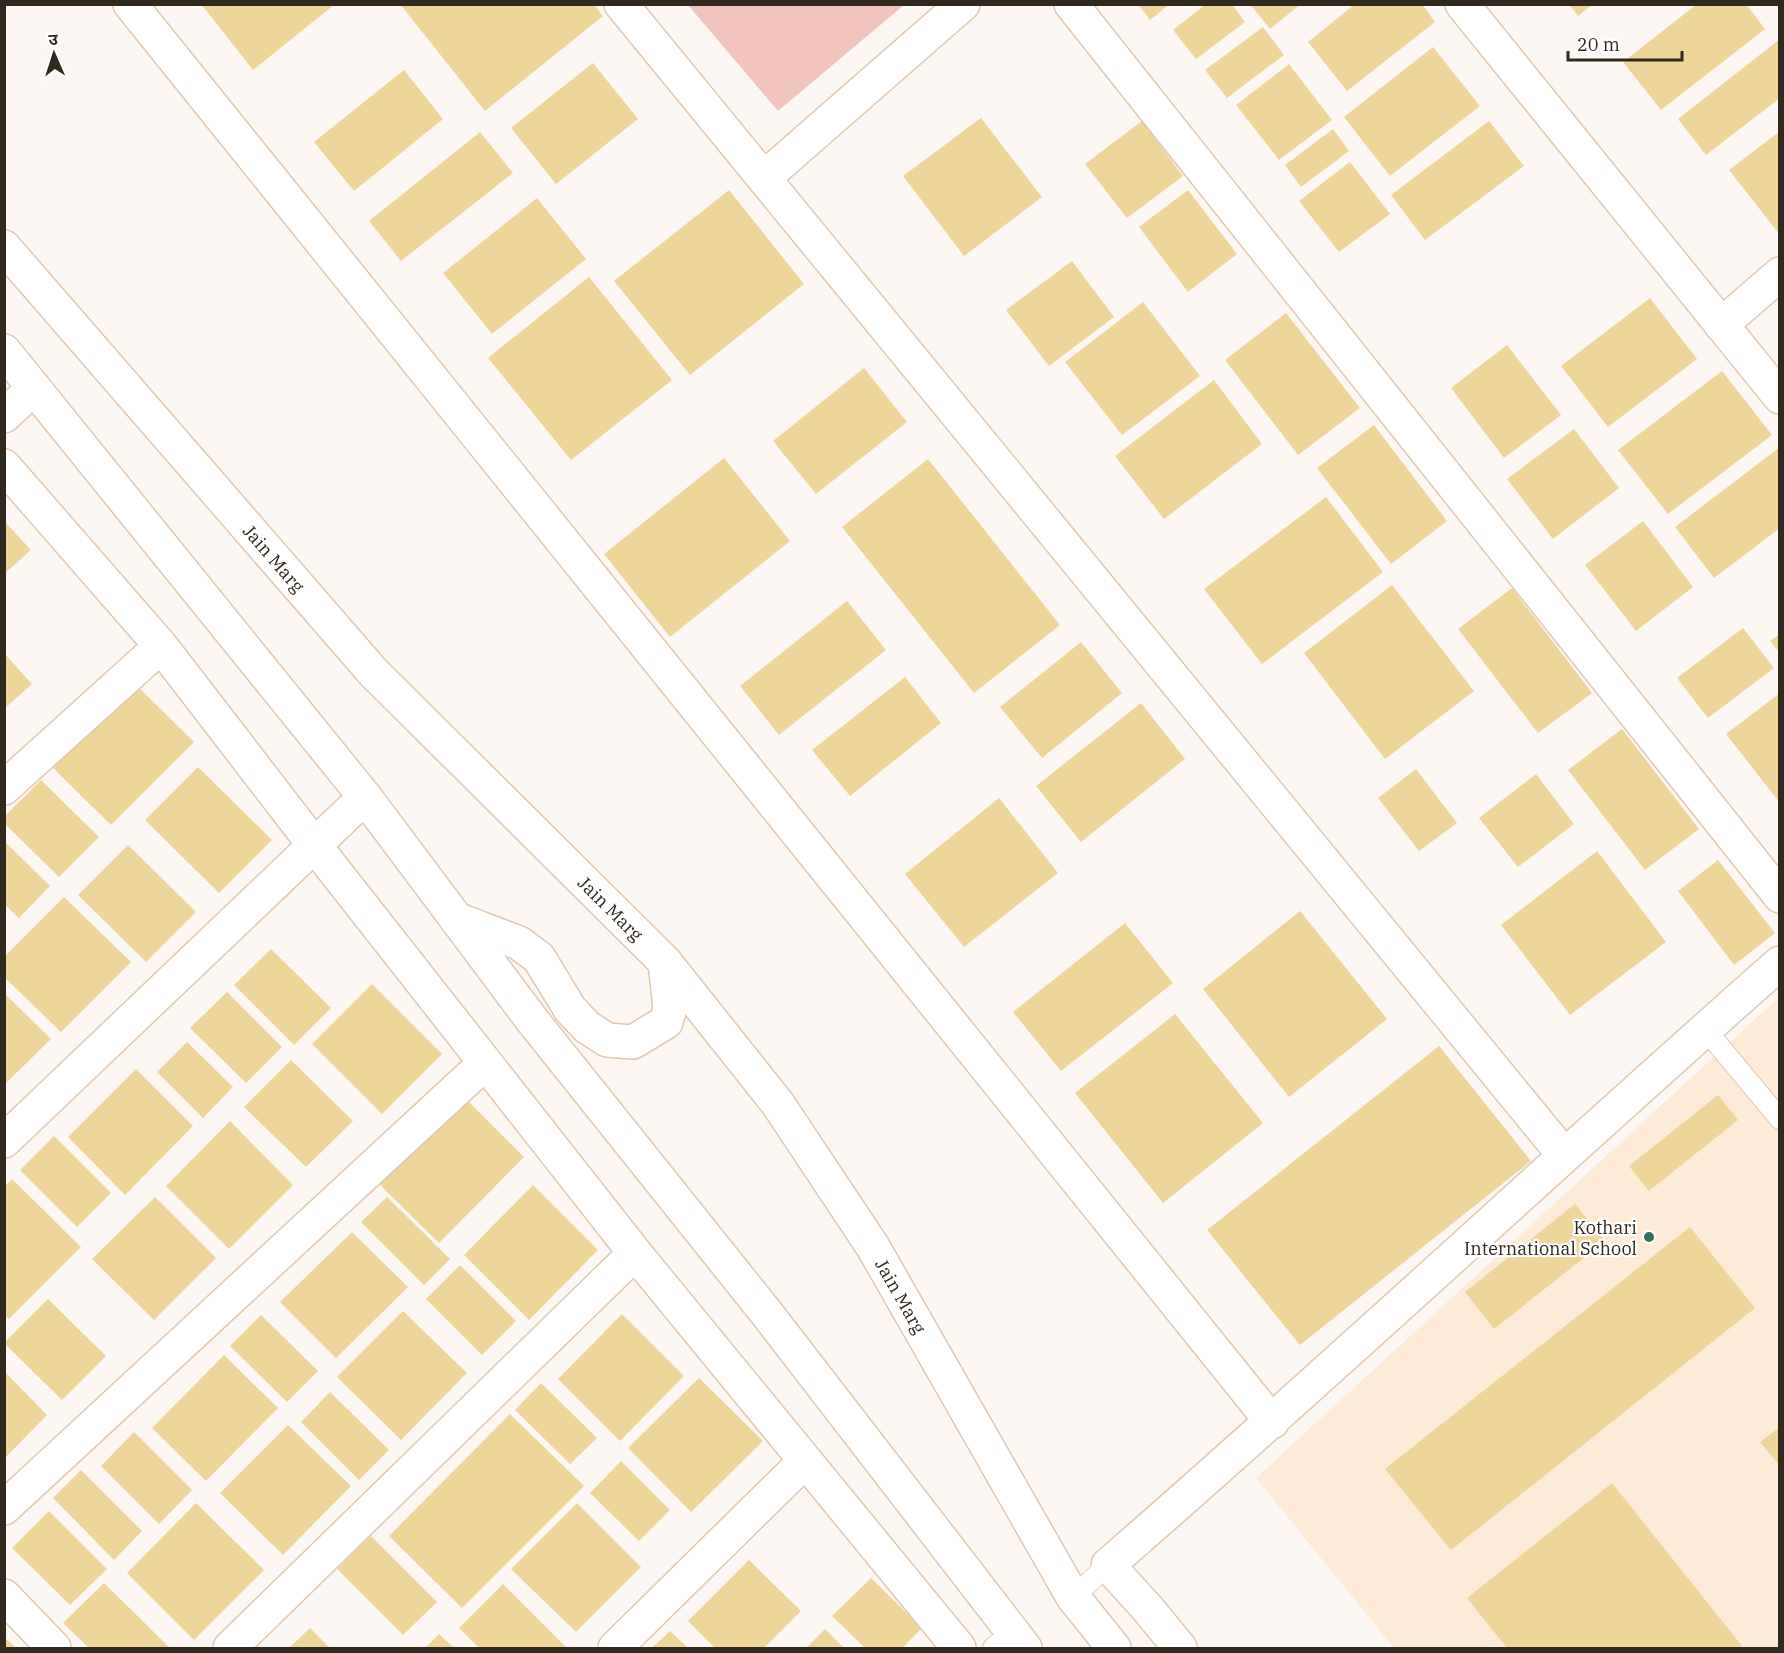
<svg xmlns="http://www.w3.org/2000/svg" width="1784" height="1653" viewBox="0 0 1784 1653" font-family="'IBM Plex Serif','Noto Sans Devanagari',serif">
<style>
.built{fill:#fdead7}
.green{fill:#f1c4be}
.building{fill:#eed59a}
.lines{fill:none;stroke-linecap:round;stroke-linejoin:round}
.lane-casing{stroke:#e2c8af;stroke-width:22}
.street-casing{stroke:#e2c8af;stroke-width:36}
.secondary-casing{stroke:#e2c8af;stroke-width:36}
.lane{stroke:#fff;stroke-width:20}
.street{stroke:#fff;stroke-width:33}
.secondary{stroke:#fff;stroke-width:33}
.poi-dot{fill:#346f58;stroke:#fff;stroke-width:2}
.labels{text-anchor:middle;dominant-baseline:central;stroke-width:4.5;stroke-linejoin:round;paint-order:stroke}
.street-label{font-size:18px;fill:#31281e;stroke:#fff}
.poi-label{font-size:18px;fill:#31281e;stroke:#fff;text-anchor:end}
</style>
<rect width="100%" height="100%" fill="#fcf7f2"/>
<!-- built -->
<path class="built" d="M1779,997V1648H1394L1256,1478Z"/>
<!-- green -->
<path class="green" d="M688,5H904L778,111Z"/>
<!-- building -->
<path class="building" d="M201,4H335L253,70Z
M400,4H594L603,16L485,111Z
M1138,4H1170L1150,20Z
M1206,4H1232L1245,22L1196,59L1173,30Z
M1250,4H1301L1270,29Z
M1355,4H1422L1435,22L1347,91L1308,42Z
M1569,4H1593L1578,16Z
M1697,4H1746L1765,29L1661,110L1623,62Z
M1263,27L1284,55L1227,98L1205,70Z
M1780,39V98L1706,155L1678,119Z
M1433,47L1480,106L1390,176L1344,117Z
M593,63L638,119L556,184L511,128Z
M1289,64L1332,120L1279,160L1236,105Z
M404,70L443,119L354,191L314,142Z
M981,118L1042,197L964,256L903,176Z
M1142,121L1183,176L1127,218L1085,164Z
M1489,121L1524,166L1425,240L1391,195Z
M1333,129L1349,151L1301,187L1285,165Z
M1780,131V235L1729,170Z
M480,132L513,173L401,261L369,221Z
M1350,162L1390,214L1339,252L1299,201Z
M729,190L804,284L690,375L614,281Z
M1188,190L1237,254L1188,292L1139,227Z
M537,198L586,259L492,334L443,273Z
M1072,261L1114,317L1049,366L1006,310Z
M589,277L672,380L571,460L488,358Z
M1650,298L1697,359L1608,427L1561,366Z
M1143,302L1200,376L1122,435L1065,362Z
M1286,313L1360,408L1298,455L1225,360Z
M1507,345L1561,415L1504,458L1451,388Z
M864,368L907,422L816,494L773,441Z
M1722,371L1772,435L1668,514L1618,450Z
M1214,380L1262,444L1164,519L1115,456Z
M1374,425L1447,521L1391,564L1317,468Z
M1574,429L1619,488L1553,539L1507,479Z
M1780,447V528L1714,578L1675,527Z
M724,458L790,541L670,637L604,554Z
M928,459L1060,625L974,693L842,527Z
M1326,497L1383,572L1262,664L1204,589Z
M4,521L31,550L4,574Z
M1643,521L1693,587L1636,631L1585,565Z
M1392,585L1474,691L1385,759L1304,653Z
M1512,588L1592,693L1538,733L1458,629Z
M847,601L886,650L779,735L740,686Z
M1743,628L1774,668L1708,718L1677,678Z
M1780,634V653L1770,641Z
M1081,642L1122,693L1042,758L1000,707Z
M4,653L32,684L4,709Z
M905,677L941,723L850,796L812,750Z
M136,685L194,742L111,825L53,768Z
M1780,693V803L1726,734Z
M1141,703L1185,759L1081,842L1036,786Z
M1622,729L1699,829L1645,870L1568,770Z
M198,767L272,840L219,893L145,820Z
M1416,769L1457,823L1419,851L1378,798Z
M1536,774L1574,824L1518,867L1479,818Z
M41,780L99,837L59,877L4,823V817Z
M999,798L1058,873L964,947L905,874Z
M4,841L50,886L19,918L4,904Z
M128,845L196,912L146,962L78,895Z
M1597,851L1666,942L1570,1015L1501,925Z
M1718,860L1775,933L1734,965L1678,891Z
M64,897L131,962L61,1032L4,977V957Z
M1300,911L1387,1019L1289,1097L1203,989Z
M1125,923L1173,983L1061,1071L1013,1012Z
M271,949L331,1008L294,1045L234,985Z
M372,984L442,1054L382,1114L312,1044Z
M227,992L282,1047L246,1083L190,1028Z
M4,993L51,1039L4,1085Z
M1175,1014L1263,1123L1163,1203L1075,1093Z
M187,1042L233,1087L203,1118L157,1072Z
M1439,1046L1531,1161L1300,1345L1207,1230Z
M291,1060L353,1121L306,1167L244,1107Z
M136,1069L193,1126L125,1195L68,1137Z
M462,1095L524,1157L439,1243L376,1181Z
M1718,1095L1738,1120L1649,1191L1629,1166Z
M230,1121L293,1185L229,1249L166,1186Z
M54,1136L111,1193L77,1227L20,1170Z
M12,1179L81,1247L9,1319L4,1314V1187Z
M533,1185L598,1250L529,1320L464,1255Z
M155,1197L216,1258L154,1320L92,1259Z
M387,1197L450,1259L424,1285L361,1222Z
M1575,1204L1605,1241L1494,1329L1465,1292Z
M1690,1227L1755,1308L1451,1550L1385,1469Z
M352,1232L408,1287L336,1358L280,1302Z
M460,1265L516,1321L482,1355L426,1299Z
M48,1299L106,1356L62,1400L4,1343Z
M403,1311L467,1373L401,1440L337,1377Z
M622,1314L684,1376L620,1441L558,1379Z
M261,1315L318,1371L287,1402L230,1346Z
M224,1355L278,1408L206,1481L152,1428Z
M5,1372L47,1415L5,1458Z
M699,1378L763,1441L691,1512L628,1448Z
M541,1383L597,1438L570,1464L515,1410Z
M330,1392L389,1450L359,1480L301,1422Z
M510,1414L584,1486L462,1608L389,1536Z
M288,1425L351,1486L283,1555L220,1493Z
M1780,1427V1466L1760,1442Z
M134,1432L192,1490L159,1524L101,1466Z
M621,1461L670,1510L639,1541L590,1493Z
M81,1470L142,1531L114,1560L53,1498Z
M1612,1483L1742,1646L1739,1648H1507L1467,1598Z
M196,1503L264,1570L194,1640L127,1573Z
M577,1503L641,1567L576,1632L511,1569Z
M49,1511L107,1569L70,1605L12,1548Z
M371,1536L437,1602L403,1635L337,1569Z
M749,1560L801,1611L764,1648H715L688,1621Z
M871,1578L922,1628L902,1648H865L832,1616Z
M104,1583L169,1647L167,1648H89L63,1623Z
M503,1584L567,1648H479L459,1628Z
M310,1628L330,1648H289Z
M825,1629L844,1648H806Z
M670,1631L688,1648H652Z
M439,1634L454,1648H425Z
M4,1637L16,1648H4Z"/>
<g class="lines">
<!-- lane casing -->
<g class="lane-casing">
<path id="lane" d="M1705,1029L1780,1119
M1073,1597L1108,1565
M993,1648L1012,1632"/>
</g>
<!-- street casing -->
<g class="street-casing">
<path id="street" d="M130,4L1272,1422
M621,4L1564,1155
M1071,4L1780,896
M1462,4L1780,397
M764,178L963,4
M1721,325L1780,274
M4,416L34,388
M4,466L161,646L315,846L635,1253L959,1648
M4,788L161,646
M4,1141L365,797
M4,1508L485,1063
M4,1596L54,1648
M230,1648L635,1253
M615,1648L805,1461
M1180,1648L1148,1609L1108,1565C1335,1368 1554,1162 1780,963"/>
</g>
<!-- secondary casing -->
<g class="secondary-casing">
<g id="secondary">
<path id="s1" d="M4,247L373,672L665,962L778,1104L873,1247L1073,1597L1114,1648"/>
<path d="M4,351L365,797L532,1020L768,1315L1025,1648"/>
<path d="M456,919L519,943L539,958L570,1009L587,1027L607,1040L633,1042L666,1022L670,1008L665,962"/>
</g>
</g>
<!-- lane -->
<use href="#lane" class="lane"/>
<!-- street -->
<use href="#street" class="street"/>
<!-- secondary -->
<use href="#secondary" class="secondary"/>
</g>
<!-- markers -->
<circle class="poi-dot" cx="1649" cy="1237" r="6"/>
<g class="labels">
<!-- street labels -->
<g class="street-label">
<text stroke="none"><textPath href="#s1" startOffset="412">Jain Marg</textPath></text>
<text stroke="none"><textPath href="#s1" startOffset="898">Jain Marg</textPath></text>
<text stroke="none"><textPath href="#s1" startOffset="1384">Jain Marg</textPath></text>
</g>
<!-- poi labels -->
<g class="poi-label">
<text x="1637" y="1227">Kothari<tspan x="1637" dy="21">International School</tspan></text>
</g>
</g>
<!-- border -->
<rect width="1784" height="1653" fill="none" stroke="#31281e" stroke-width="12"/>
<!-- north arrow -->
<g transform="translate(54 54) rotate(357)" stroke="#ffffff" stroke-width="4.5" paint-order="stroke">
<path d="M0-4.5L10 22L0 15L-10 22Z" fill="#31281e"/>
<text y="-9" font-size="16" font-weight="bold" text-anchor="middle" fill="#31281e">उ</text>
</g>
<!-- scale -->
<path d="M1568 51v9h114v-9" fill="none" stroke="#31281e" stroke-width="3"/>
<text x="1577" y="51" font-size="18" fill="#31281e" stroke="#ffffff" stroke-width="4.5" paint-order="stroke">20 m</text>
</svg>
